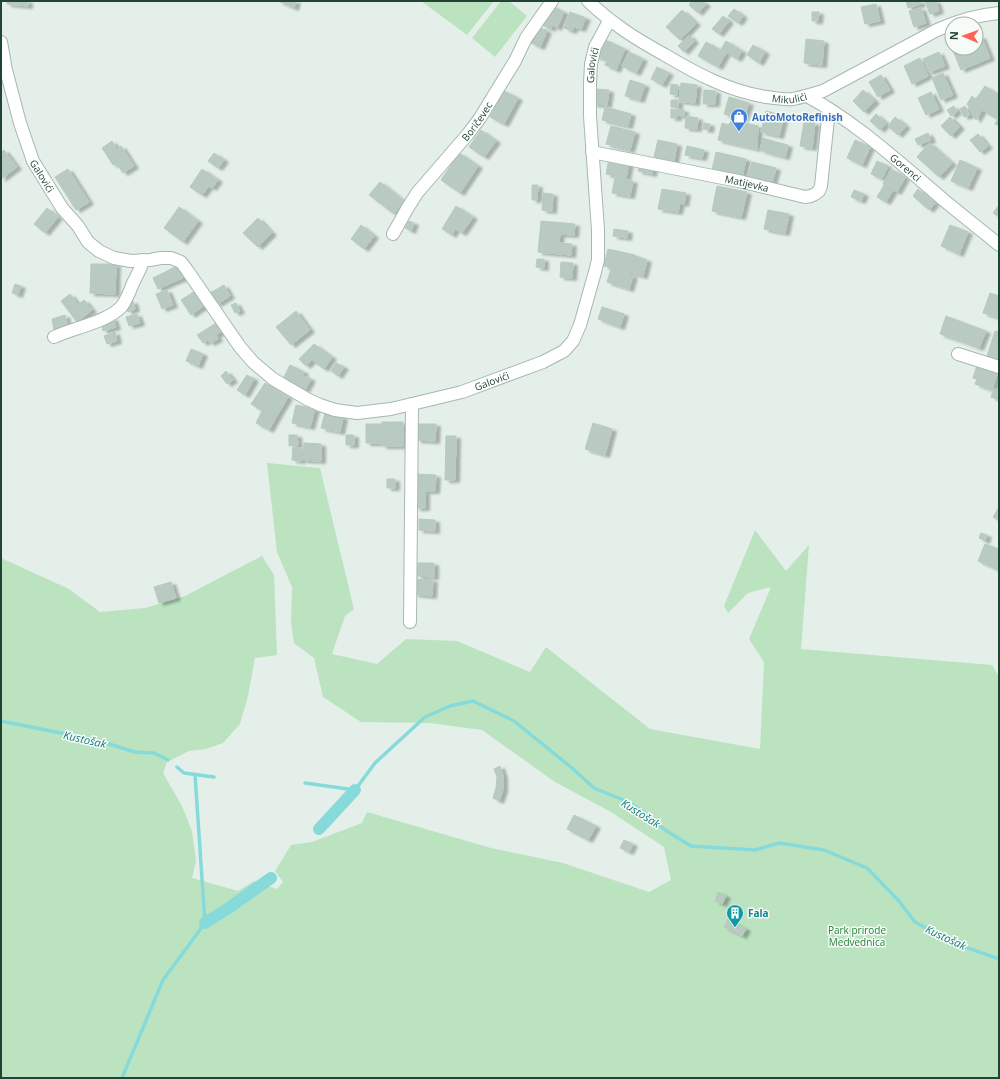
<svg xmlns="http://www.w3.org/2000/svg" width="1000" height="1079" viewBox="0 0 1000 1079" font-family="'Open Sans',sans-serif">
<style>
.green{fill:#bbe3bf}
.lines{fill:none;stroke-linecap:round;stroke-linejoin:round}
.stream{stroke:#86dbda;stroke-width:3.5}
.canal{stroke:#86dbda;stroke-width:12}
.building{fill:#b9cbc1;stroke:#b6cabe;filter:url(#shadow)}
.minor-casing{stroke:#a6b8af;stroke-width:14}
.minor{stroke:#fff;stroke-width:12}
.labels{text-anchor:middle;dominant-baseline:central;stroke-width:3;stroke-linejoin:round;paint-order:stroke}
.street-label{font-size:10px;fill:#214435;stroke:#f6fbf8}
.shop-label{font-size:10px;font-weight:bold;fill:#366cbe;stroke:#f6fbf8;text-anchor:start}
.culture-label{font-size:10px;font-weight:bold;fill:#0d838f;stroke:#f6fbf8;text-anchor:start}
.park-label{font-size:10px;fill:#25813a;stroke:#f6fbf8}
.water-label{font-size:11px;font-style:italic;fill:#127c7d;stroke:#f6fbf8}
</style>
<defs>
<filter id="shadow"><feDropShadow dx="4.5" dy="2.5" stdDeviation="1" flood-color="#0004"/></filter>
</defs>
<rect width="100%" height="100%" fill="#e4efe9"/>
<!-- green -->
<path class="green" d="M421,1H494L467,35Z
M501,1H509L527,16L495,57L472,38Z
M267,463L320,468L354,609L345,616L332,654L377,664L406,639L457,641L530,672L546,647L650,729L760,749L764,662L749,639L771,587L748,593L728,613L724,606L755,530L786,571L809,545L801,649L992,665L999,677V1078H1V558L69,589L100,612L145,608L185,596L262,556L274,575L277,655L255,658L248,696L240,724L223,743L206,749L189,751L167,762L163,773L182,806L192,831L196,861L192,878L238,891L254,881L277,889L283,882L275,871L291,845L312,842L362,823L367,812L491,848L563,863L649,892L671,880L664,847L611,812L555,782L482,730L430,723L361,722L323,697L314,658L294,643L291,623L292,587L277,552Z"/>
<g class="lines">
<!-- stream -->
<path class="stream" d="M1,721L96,740L135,752L154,753L168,760
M177,767L184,773L214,777
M305,783L355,790L375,763L425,717L450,706L473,701L514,721L572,768L594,788L626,801L644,812L665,830L691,846L755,850L779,843L824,850L867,868L898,900L915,922L951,942L999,959
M122,1078L163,980L205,923L195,775"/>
<!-- canal -->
<path class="canal" d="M319,829L355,790
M205,923L230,907L271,878"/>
</g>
<!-- building -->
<path class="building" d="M7,1H28V6L7,4Z
M278,1H296L294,8Z
M692,1H702L706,4L698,13L689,5Z
M906,1H920L921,4L908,8Z
M925,1H936L939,11L930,14Z
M876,4L880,21L865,24L861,7Z
M550,5L564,12L557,28L552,25L551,29L542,25Z
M921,8L926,23L914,27L909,11Z
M734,9L743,16L738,23L728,16Z
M682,10L696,23L680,40L666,27Z
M570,12L586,18L581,29L574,27L572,31L564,28Z
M812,12H819L818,21H812Z
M723,16L729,21L719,34L712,29Z
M539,27L547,31L540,47L531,43Z
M689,35L694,41L684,52L678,46Z
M981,36L990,58L961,70L952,48H976V38Z
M601,39L613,43L606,60L595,56Z
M806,39L824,41L822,65L804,63Z
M726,41L742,51L737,59L721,49Z
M706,42L726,53L718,67L698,56Z
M614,44L625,49L616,70L605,65Z
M753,45L765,52L759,63L747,55Z
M629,52L643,59L636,73L622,66Z
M939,52L945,66L929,72L923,59Z
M920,58L928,76L912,84L904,66Z
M657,67L669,73L662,85L651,79Z
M943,73L953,95L941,100L932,78Z
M881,75L890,90L878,97L869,82Z
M630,80L645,85L640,100L625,96Z
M681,83L697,85L695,103L679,101Z
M671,84L678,85L677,95L670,94Z
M985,86L999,95V116L997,119L982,110L976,120L967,104L972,96L976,99Z
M595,89L609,90L607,105L593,104Z
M704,90L716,91L715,104H703Z
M863,90L875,101L864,112L853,101Z
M504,91L518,98L511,111L497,104Z
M931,92L939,109L926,115L918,98Z
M729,97L749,103L743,120L724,114Z
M671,100H678V108L671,107Z
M497,104L511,111L504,124L490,117Z
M954,106L957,112L951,116L947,110Z
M965,106L970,115L964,117L960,109Z
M605,107L631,114L628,126L602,120Z
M671,109L677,110V118H671Z
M678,109L684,110V116L678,115Z
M766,111L784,116L779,136L761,132Z
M876,114L886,123L880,130L870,121Z
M686,116L698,118L697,129L685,128Z
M895,117L906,126L898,135L888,126Z
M950,117L960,127L951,136L941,126Z
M999,117V126L995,124Z
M730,122L742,126L745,123L758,126L757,149L718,140L722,123L729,125Z
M804,122L815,123L812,148L800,146Z
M704,123L710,124L709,130L703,129Z
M611,126L635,132L630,150L606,144Z
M481,130L496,141L484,157L469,147Z
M928,133L931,140L918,145L915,139Z
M978,134L988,146L980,152L970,140Z
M763,138L776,142L773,154L760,150Z
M658,140L677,144L674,161L654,157Z
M855,140L870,147L862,165L847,158Z
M112,141L117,149L121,146L134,166L123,173L116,163L113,165L102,148Z
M776,142L788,145L785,157L773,154Z
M929,143L952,163L939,177L917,157Z
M687,146L704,150L702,158L685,155Z
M4,150L17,167L1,179V152Z
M716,152L746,159L742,177L712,170Z
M214,153L224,160L218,168L208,161Z
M459,153L478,166L460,193L441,180Z
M609,159L629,163L626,178L606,174Z
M960,160L977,168L968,188L951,181Z
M877,161L888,166L882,179L871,174Z
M752,162L776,168L772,183L748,176Z
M640,164L653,167L652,174L638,171Z
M68,169L89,202L76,210L55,177Z
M202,169L218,180L212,188L209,186L202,195L190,187Z
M891,169L905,177L897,192L883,184Z
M615,178L633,181L630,196L612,193Z
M380,182L404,201L394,214L369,195Z
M532,185H538L537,200H532Z
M884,185L893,190L886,202L877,197Z
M717,186L747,192L741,217L712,211Z
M662,189L686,193L684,204L680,203L678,212L658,209Z
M918,189L935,203L929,210L913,196Z
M854,190L864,194L861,201L851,197Z
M543,193L553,194L552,211L542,210Z
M999,205V217L993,213Z
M456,206L473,217L462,233L455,229L452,235L442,229Z
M179,207L198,221L183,242L164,228Z
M47,208L58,217L45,233L34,224Z
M768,210L789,214L785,233L764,229Z
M258,218L272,233L258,247L243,233Z
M409,221L414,223L411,231L405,228Z
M541,221L575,224L574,235L560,234L559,243L572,244L571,255L538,252Z
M361,225L374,236L364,249L351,239Z
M950,225L968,232L959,254L941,246Z
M614,229L628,231L627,238L613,236Z
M608,249L635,255L630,273L604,266Z
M636,256L647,260L643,276L631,273Z
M537,259H544V268L536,267Z
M561,262L573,263L572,278L560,277Z
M91,264H116L115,294L90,293Z
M177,266L183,278L171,283L165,272Z
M611,269L633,276L629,289L607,282Z
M165,272L171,283L158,289L153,278Z
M15,284L21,286L18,295L12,293Z
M224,285L230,296L217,304L210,293Z
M167,290L173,305L162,309L156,294Z
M195,291L205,305L191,315L181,300Z
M990,293L999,296V318L983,313Z
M70,294L78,305L84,300L92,310L77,322L61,301Z
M133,301L135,309L128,312L125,304Z
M236,303L240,311L235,313L231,305Z
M602,307L624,314L620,327L598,319Z
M296,311L310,330L291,345L276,327Z
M137,314L140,323L129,326L126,317Z
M65,315L68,327L54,330L52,319Z
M946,316L967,324L961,341L940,334Z
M113,318L116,327L103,331L101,322Z
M218,322L223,330L216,335L218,339L210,343L208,340L203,343L197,335Z
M967,324L986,331L979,348L961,341Z
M995,331L999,332V364L986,359Z
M115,332L117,341L107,344L104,336Z
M314,344L332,357L324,369L312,360L306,366L299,359Z
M191,349L203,354L198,366L186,361Z
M336,363L344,367L338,376L331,371Z
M290,365L304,372L297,386L283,379Z
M977,365L998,372L992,390L975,384L977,379L973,378Z
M226,371L233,380L227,384L221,376Z
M247,375L254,379L245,395L237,390Z
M302,375L311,379L305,390L297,386Z
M265,383L288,397L275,419L251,404Z
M994,389L999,391V400L991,397Z
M296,405L315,409L310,427L292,423Z
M262,411L275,419L269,430L256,423Z
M325,413L343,417L340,432L321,428Z
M382,422H403V446H382Z
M593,423L612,429L605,455L585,449Z
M366,424H382L381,443H366Z
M417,424H436L435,441L417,440Z
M289,435H297L298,445L289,446Z
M346,435H354V445H346Z
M446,436H456L455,480H445Z
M304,443L321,444V461L303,460Z
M293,447L302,448L301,461L292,460Z
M415,474L436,475L435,491H415Z
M387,479H395V488H387Z
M417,492H425V508H416Z
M999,507V521L993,517Z
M419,519L435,520V531L419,530Z
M981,533L987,535L985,541L979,538Z
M985,544L999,549V570L978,561Z
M418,563H434V577L417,576Z
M415,579L433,580L432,596L414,594Z
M171,582L176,598L159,603L154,587Z
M500,766L503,776V790L499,801L493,798L496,788L497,777L494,769Z
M574,815L596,826L588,840L567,829Z
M624,840L633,844L629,852L620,848Z
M718,892L726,896L722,904L715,901Z
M728,919L746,929L742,936L724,927Z"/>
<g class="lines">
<!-- minor casing -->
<g class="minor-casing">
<g id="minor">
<path id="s1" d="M588,1C612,24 636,39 665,55C697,74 729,91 766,97C775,98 784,100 793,99C803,97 813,94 823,91L937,30C957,21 977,15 999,13"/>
<path id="s2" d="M1,42L6,70L20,123L33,161L62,208L78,226L88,242L99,251L114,258L131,261L150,260L161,258H171L181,262L187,270L240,347L253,362L273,379L307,399L320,405L335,410L357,413L391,409L462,392L543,362L564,351L573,341L580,325L595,272L598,260V230L590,116V83L591,64L595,47L609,21"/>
<path id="s3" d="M807,96C852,120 892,156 931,189C953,209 977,226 999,245"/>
<path id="s4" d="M592,152L743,182L805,197L811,196L815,194L819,191L821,186L829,109"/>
<path id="s5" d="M393,234L407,209L417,193L468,134L480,118L515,61L526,38L552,1"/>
<path d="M54,337C73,328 108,322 122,306C127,299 130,291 133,283C137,275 141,269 143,260"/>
<path d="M958,354L999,367"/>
<path d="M410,622L412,404"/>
</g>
</g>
<!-- minor -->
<use href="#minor" class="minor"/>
</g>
<!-- icons -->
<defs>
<g id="shop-pin" transform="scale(0.9)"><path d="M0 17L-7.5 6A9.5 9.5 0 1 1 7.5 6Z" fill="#3f7fe0" stroke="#f6fbf8"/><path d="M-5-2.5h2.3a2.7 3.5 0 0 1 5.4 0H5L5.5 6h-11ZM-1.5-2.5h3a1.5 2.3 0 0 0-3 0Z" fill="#fff"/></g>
<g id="building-pin" transform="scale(0.9)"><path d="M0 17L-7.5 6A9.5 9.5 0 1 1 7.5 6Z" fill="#0f9aa8" stroke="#f6fbf8"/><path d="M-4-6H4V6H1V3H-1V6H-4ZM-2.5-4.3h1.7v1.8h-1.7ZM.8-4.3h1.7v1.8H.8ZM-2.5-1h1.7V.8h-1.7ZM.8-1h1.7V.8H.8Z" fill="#fff"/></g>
</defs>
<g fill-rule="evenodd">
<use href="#shop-pin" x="739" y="117"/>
<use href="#building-pin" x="735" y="913"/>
</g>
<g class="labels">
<!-- street labels -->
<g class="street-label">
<text stroke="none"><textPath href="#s2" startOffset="1073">Galovići</textPath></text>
<text stroke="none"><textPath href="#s1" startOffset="228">Mikulići</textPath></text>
<text stroke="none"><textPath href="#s5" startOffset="141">Boričevec</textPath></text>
<text stroke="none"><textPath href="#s3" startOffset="122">Gorenci</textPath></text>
<text stroke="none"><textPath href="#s2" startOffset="141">Galovići</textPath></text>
<text stroke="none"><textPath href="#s4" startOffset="158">Matijevka</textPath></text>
<text stroke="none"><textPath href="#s2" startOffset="701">Galovići</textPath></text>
</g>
<!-- shop labels -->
<g class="shop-label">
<text x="752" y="117">AutoMotoRefinish</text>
</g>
<!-- culture labels -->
<g class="culture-label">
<text x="748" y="913">Fala</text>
</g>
<!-- park labels -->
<g class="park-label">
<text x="857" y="930">Park prirode<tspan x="857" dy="12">Medvednica</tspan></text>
</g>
<!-- water labels -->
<g class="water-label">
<text transform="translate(85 739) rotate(13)">Kustošak</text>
<text transform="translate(641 813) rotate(32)">Kustošak</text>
<text transform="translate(946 937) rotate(25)">Kustošak</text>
</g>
</g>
<!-- border -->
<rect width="1000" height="1079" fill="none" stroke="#214435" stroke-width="4"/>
<!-- north arrow -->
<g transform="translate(964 36) rotate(272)"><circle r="19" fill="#f6fbf8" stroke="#a1b2aa"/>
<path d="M0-3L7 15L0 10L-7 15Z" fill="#ff6253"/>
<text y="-6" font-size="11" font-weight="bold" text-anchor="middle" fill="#214435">N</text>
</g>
</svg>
